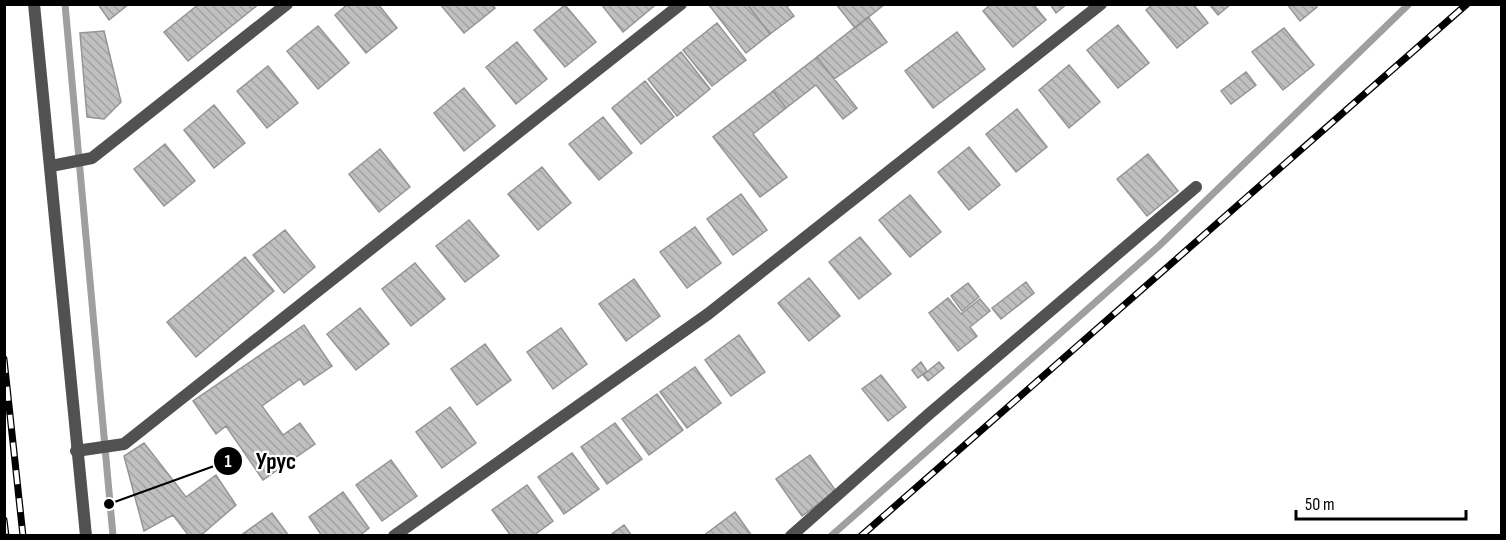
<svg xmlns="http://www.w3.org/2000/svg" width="1506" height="540" viewBox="0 0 1506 540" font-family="'Sofia Sans Condensed',sans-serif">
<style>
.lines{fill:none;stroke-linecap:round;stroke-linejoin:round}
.stream{stroke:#9f9f9f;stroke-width:7}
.building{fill:url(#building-back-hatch);stroke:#959595;stroke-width:1.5}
.minor{stroke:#515151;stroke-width:12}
.tertiary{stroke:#515151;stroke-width:12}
.rail-casing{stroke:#000;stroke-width:7}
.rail{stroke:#fff;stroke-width:4.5;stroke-dasharray:14;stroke-linecap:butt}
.leader{fill:none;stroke:#000;stroke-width:2}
.callout-dot{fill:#000;stroke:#fff;stroke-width:2}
.mark-label{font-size:18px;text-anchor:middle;font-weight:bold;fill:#fff}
.callout-label{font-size:24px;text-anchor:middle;font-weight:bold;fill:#000;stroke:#fff;stroke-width:4.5;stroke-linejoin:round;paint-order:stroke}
</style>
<defs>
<pattern id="building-back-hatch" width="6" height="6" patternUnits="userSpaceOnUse" patternTransform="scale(1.5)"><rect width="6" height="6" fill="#c0c0c0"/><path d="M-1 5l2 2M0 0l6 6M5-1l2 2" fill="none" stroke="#a3a3a3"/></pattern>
</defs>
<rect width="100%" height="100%" fill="#fff"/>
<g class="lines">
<!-- stream -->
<path class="stream" d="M65,4L113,536
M831,536L1159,246L1409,4"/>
</g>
<!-- building -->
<path class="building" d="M98,4H129L109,20Z
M199,4H259L188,61L164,32Z
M348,4H378L397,28L366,53L335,15Z
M440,4H492L495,8L464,33Z
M601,4H653L654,6L623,32Z
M747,4L770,34L746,53L709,5Z
M747,4H791L787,7L794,16L770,34Z
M836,4H885L855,28Z
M991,4H1033L1046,20L1013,47L983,11Z
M1050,4H1067L1056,13Z
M1153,4H1193L1208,23L1177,48L1146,10Z
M1209,4H1231L1218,15Z
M1287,4H1315L1317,7L1300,21Z
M565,5L596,42L565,67L534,30Z
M868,17L887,42L834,79L817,57Z
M717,23L746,60L712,86L683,50Z
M1118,25L1149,63L1118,88L1087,50Z
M318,26L349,63L318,89L287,51Z
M1284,28L1314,65L1283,90L1252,52Z
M104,31L121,102L104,119L87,117L80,33Z
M957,32L985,69L933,108L905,71Z
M517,42L547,79L516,104L486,67Z
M681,52L710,89L677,116L648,79Z
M817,57L857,108L843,119L816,85L786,108L773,91Z
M1069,65L1100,102L1069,128L1039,90Z
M268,66L298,103L267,128L237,91Z
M1246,72L1256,85L1231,104L1221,91Z
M645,81L674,117L641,144L612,108Z
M464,88L495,126L464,151L434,113Z
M773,91L786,108L753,134L787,177L760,197L713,137Z
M214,105L245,143L214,168L184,130Z
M1017,109L1047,147L1016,172L986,134Z
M603,117L632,153L599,180L569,144Z
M165,144L195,181L164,206L134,169Z
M969,147L1000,185L969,210L938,172Z
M380,149L410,187L379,212L349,174Z
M1148,154L1178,191L1147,216L1117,179Z
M542,167L571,203L538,230L508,194Z
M741,194L767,230L733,255L707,219Z
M910,195L941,232L910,257L879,220Z
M469,220L499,256L465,282L436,246Z
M695,227L721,263L687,288L660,252Z
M285,230L315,267L284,293L253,255Z
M860,237L891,274L859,299L829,262Z
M245,257L274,291L196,357L167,322Z
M415,263L445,299L411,326L382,289Z
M809,278L840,316L809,341L778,303Z
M634,279L660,316L626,341L599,304Z
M1026,282L1034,293L1001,319L992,308Z
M968,283L979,297L962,311L951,296Z
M948,298L961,314L980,299L990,311L970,327L977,336L958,351L929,313Z
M360,308L389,344L356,370L327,334Z
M304,325L332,366L304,385L300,379L262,406L283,435L300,423L315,444L263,480L226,426L216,434L193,401Z
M561,328L587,364L553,389L527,352Z
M739,335L765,372L731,396L705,360Z
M485,344L511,380L477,405L451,369Z
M921,362L927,371L918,378L912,370Z
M939,362L944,368L928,381L923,375Z
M695,367L721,403L687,428L660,392Z
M881,375L906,407L888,421L862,389Z
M657,394L683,430L649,455L622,419Z
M450,407L476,443L442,468L416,432Z
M615,423L642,459L607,484L581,447Z
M144,443L186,497L216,475L236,505L200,536H189L173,515L144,531L124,456Z
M572,453L599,489L564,514L538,477Z
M810,455L836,491L802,516L776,479Z
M391,460L417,496L382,521L356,485Z
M527,485L553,521L533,536H511L492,510Z
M343,492L369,528L359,536H322L309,517Z
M735,512L752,536H703Z
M272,513L289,536H240Z
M624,525L632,536H609Z"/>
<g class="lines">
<!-- minor -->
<path class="minor" d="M51,166L92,158L287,4
M76,451L124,444L681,4
M394,536L708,314L1101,4
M791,536L929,414L1196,187"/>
<!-- tertiary -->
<path class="tertiary" d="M34,4L86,536"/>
<!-- rail casing -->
<g class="rail-casing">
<path id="rail" d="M4,359L23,536
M4,520L6,536
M861,536L1467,4"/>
</g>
<!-- rail -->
<use href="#rail" class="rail"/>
</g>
<!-- callouts -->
<path class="leader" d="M109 504L228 461"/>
<g class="callout-dot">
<circle cx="109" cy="504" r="6"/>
<circle cx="228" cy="461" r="15"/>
</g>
<g class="mark-label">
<text x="228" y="467">1</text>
</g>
<g class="callout-label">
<text x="276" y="469">Урус</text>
</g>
<!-- border -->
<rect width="1506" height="540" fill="none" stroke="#000000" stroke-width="12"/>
<!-- scale -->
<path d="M1296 510v9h170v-9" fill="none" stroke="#000000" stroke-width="3"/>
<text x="1305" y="510" font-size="18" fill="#000000" stroke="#ffffff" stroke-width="4.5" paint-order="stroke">50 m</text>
</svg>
